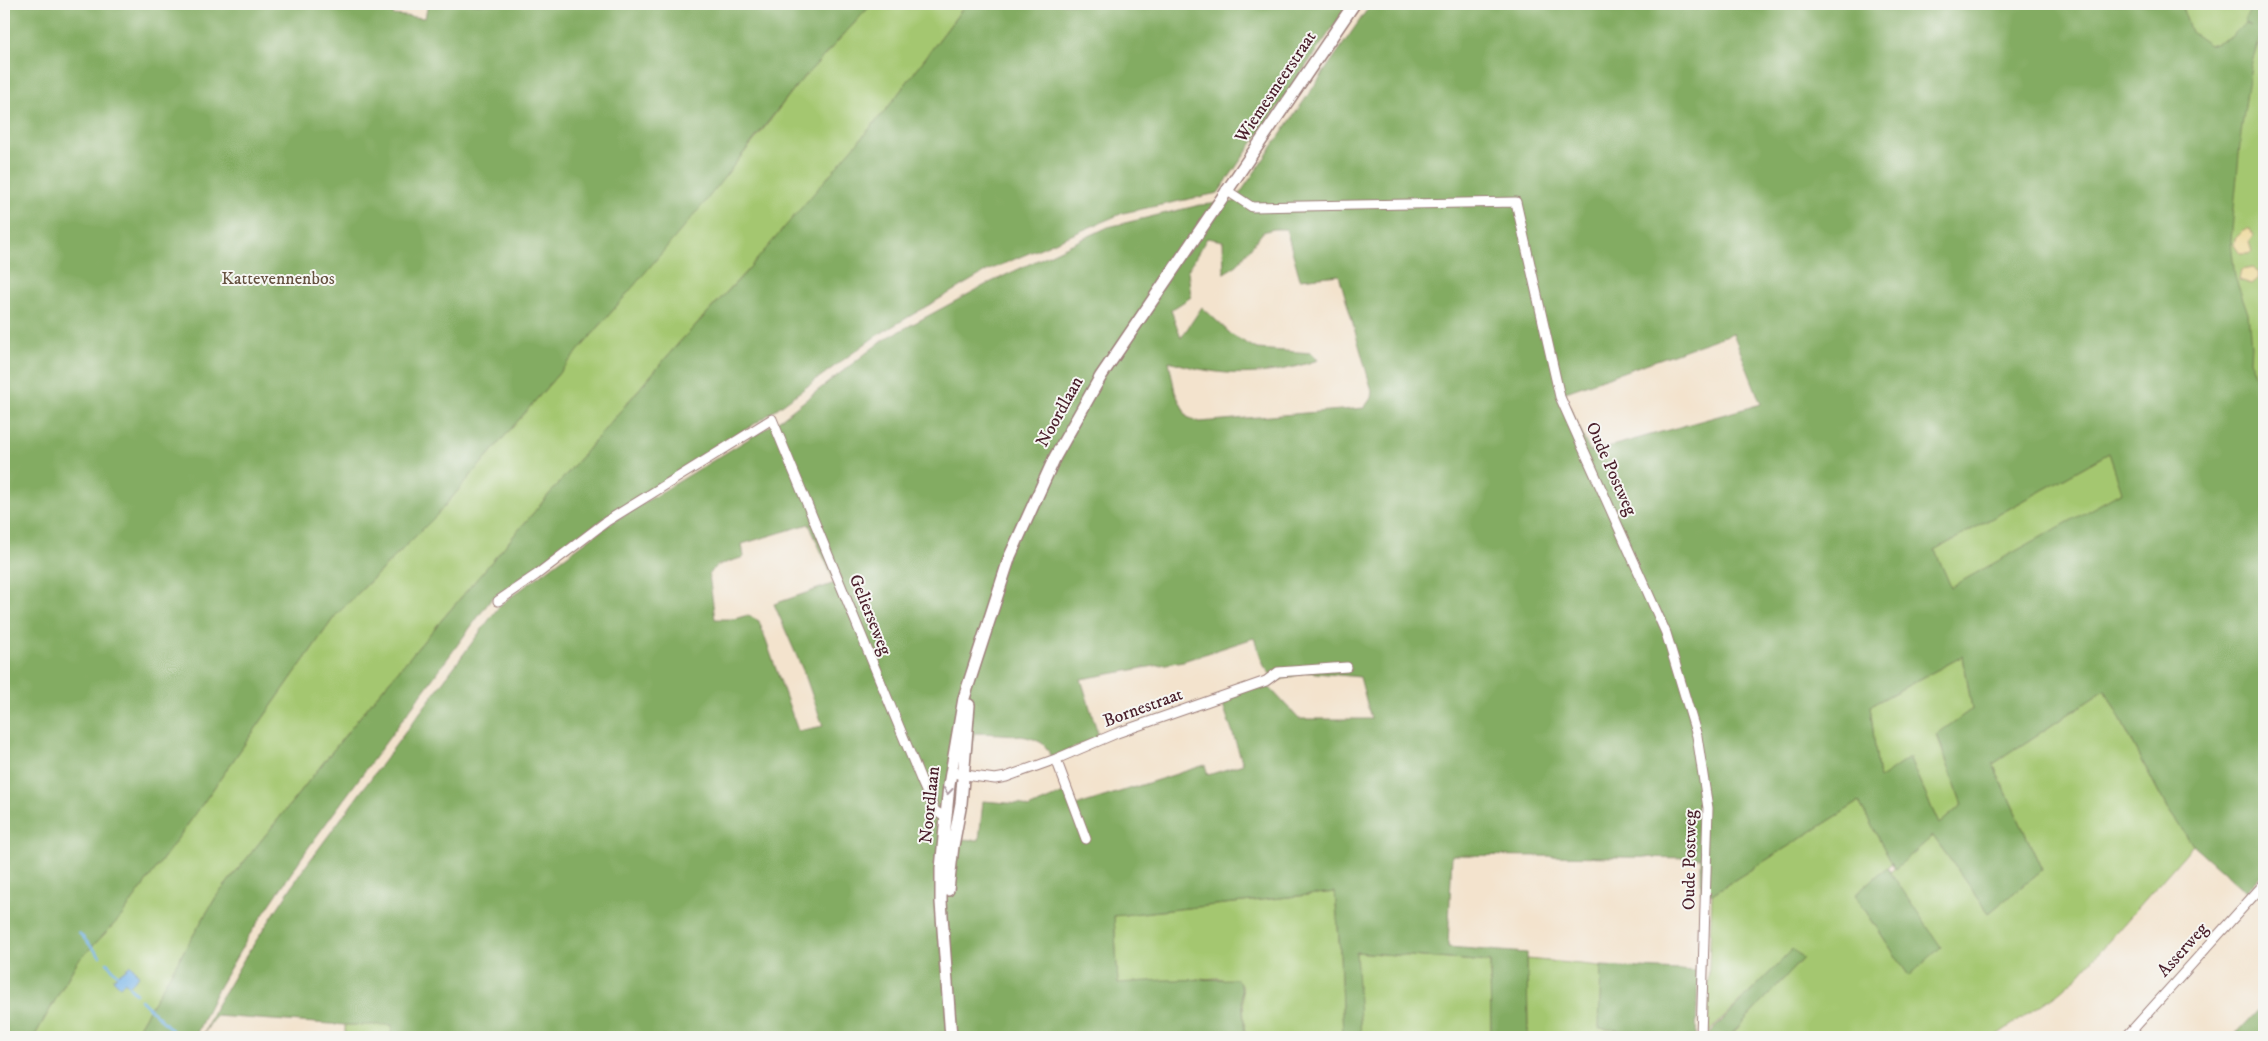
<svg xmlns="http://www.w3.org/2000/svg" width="2268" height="1041" viewBox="0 0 2268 1041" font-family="'IM FELL DW Pica',serif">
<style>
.green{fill:#a4c770;stroke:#77734e}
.forest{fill:#83ac62;stroke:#666646;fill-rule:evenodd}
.sand{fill:#eeda9e;stroke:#9c7c64}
.water{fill:#76b4e9;stroke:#606a8a}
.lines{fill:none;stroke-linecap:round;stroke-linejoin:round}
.stream{stroke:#76b4e9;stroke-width:2.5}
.minor-casing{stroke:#9e817c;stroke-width:11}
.major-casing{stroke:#9e817c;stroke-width:14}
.minor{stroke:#fff;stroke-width:9}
.major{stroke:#fff;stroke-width:11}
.oneway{stroke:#ae9aa0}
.labels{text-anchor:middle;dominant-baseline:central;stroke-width:4;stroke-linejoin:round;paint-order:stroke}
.street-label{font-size:18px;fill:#4a1f2b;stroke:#f6f6f2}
.park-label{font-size:18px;fill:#655140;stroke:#f6f6f2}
</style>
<rect width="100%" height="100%" fill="#f6f6f2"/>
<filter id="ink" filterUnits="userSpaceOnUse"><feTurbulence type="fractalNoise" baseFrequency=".02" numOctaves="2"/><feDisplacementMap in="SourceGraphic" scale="10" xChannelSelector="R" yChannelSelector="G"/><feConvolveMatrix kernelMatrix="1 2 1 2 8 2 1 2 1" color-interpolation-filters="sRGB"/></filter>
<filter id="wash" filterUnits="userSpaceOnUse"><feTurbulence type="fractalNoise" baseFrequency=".0096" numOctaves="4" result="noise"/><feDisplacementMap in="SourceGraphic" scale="20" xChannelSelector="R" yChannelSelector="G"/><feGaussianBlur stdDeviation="1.12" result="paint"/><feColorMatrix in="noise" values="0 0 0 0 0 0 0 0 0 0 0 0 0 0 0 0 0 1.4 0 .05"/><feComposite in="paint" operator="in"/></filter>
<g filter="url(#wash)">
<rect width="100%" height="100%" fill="#f3e3cd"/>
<!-- green -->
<path class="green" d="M872,4H966L889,106L784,231L676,346L375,698L216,897L133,1037H34L77,962L120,918L194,816L335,616L436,516L609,315L758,136L797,85Z
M2155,4H2264V513Z
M2109,453L2123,492L1951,588L1935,550Z
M1963,656L1972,709L1937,735L1962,805L1939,824L1909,758L1879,780L1870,706Z
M2105,690L2167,808L2193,845L2079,975L2058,993L1994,1037H1729L1803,958L1793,950L1706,1035L1712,894L1859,802L1892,863L1855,895L1909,976L1940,947L1890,872L1933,836L1989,913L2042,870L1993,764Z
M1335,892L1340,951L1343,1037H1245L1242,985L1218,978L1118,984L1114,916Z
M1355,952L1490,962L1491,1037H1361Z
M1527,959L1601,966L1600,1028L1678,1037H1528Z
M380,1024L392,1025L391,1037H345V1025Z"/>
<!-- forest -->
<path class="forest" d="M4,4H395L393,15L425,18L428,4H872L797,85L705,202L609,315L436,516L335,616L194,816L120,918L77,962L34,1037H4Z
M966,4H1349L1218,193L1123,213L987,271L876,336L764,418L605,518L492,598L308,848L248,937L215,994L195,1037H133L216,897L375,698L676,346L746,272L889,106Z
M1371,4H2181L2191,32L2210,45L2231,37L2245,23L2251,26L2245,22V18L2254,4H2264V32L2259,41L2251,65L2241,133L2231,241L2235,277L2248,313L2251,346L2250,360L2264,402V873L2246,892L2193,845L2167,808L2105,690L1993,764L2042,870L1989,913L1933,836L1895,869L1859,802L1712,894L1701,893V858L1452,855L1448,947L1527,953L1528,1037H1491L1490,962L1356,952L1361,1037H1343L1340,951L1335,892L1114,916L1118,983L1165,980L1236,979L1241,985L1245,1037H391L392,1025H345L215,1016L202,1037L217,1005L244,959L302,871L500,605L611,523L781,419L883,340L989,283L1108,227L1200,205L1234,202ZM1274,229H1286L1300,279L1339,275L1372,391L1371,398L1364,408L1200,422L1187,417L1175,392L1169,361C1223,378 1264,378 1318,360L1312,353L1257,349L1232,335L1202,307L1181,338L1171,310L1191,297L1188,270L1207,238L1223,241L1224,273L1237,265L1263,232ZM1733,333L1761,404L1590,452L1563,393ZM2109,453L2122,492L1951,587L1935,550ZM809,524L835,583L774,604L805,675L823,726L798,731L759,621L748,615L734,619H715L709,575L716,566L744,557L742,544ZM1254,638L1264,666L1276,681L1306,672L1360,677L1371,719H1299L1270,688L1252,686L1221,699L1243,764L1208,775L1205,765L1072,807L1066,792L1028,808L1020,804L983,801L979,840L959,839L974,733C992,734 1025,733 1040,742C1046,745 1049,752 1051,757L1099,737L1081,679L1183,661ZM1963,656L1972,709L1937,734L1962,805L1939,824L1909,758L1879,779L1870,706Z
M1887,867L1941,947L1909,976L1855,895Z
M1793,949L1803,958L1729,1037H1706Z
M1601,966L1698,971L1696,1037H1678L1599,1028Z
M2264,1004V1037H2233Z"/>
<!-- sand -->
<path class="sand" d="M2249,228L2254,235L2249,242L2252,252L2248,254H2240L2234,245L2235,239L2244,230Z
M2253,268L2258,271V279L2252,284L2239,280L2241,270Z"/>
<!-- water -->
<path class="water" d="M131,965L139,976L129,986L125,982L120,986L113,979Z"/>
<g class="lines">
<!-- stream -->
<path class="stream" d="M79,933L100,956
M107,963L118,975
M129,986L136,994
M141,1000L179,1037"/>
</g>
</g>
<g filter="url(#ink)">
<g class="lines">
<!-- minor casing -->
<g class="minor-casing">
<path id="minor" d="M1226,190L1252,207L1516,202L1560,397L1666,633L1697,736L1708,808L1701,1037
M498,601L536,575L607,521L772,419L922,782L935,811L945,817
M1056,759L1086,839
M958,774L995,779L1006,777L1056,759L1117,733L1266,681L1278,672L1347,667
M2126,1037L2264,884"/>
</g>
<!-- major casing -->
<g class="major-casing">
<path id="major" d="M948,890L953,846L961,803L969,705
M951,1037L941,902V869L949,785L964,698L1010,556L1055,457L1101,376L1354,4"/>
</g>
<!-- minor -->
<use href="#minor" class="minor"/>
<!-- major -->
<use href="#major" class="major"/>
</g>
<!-- one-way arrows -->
<defs><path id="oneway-chevron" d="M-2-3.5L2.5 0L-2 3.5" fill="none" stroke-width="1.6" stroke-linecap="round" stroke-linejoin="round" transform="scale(1.25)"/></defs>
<use class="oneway" href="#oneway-chevron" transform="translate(948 791) rotate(96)"/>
</g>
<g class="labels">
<!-- street labels -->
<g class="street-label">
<text transform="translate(1276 87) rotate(-56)">Wiemesmeerstraat</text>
<text transform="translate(1060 412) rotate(-61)">Noordlaan</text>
<text transform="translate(1611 469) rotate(66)">Oude Postweg</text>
<text transform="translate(870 615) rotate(68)">Gelierseweg</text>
<text transform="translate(1143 708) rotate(-20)">Bornestraat</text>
<text transform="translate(930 805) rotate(-84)">Noordlaan</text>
<text transform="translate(1690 860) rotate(-89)">Oude Postweg</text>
<text transform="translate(2183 950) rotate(-48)">Asserweg</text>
</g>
<!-- park labels -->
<g class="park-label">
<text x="278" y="279">Kattevennenbos</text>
</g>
</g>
<!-- margin -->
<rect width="2268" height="1041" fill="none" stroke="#f6f6f2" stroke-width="20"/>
</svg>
